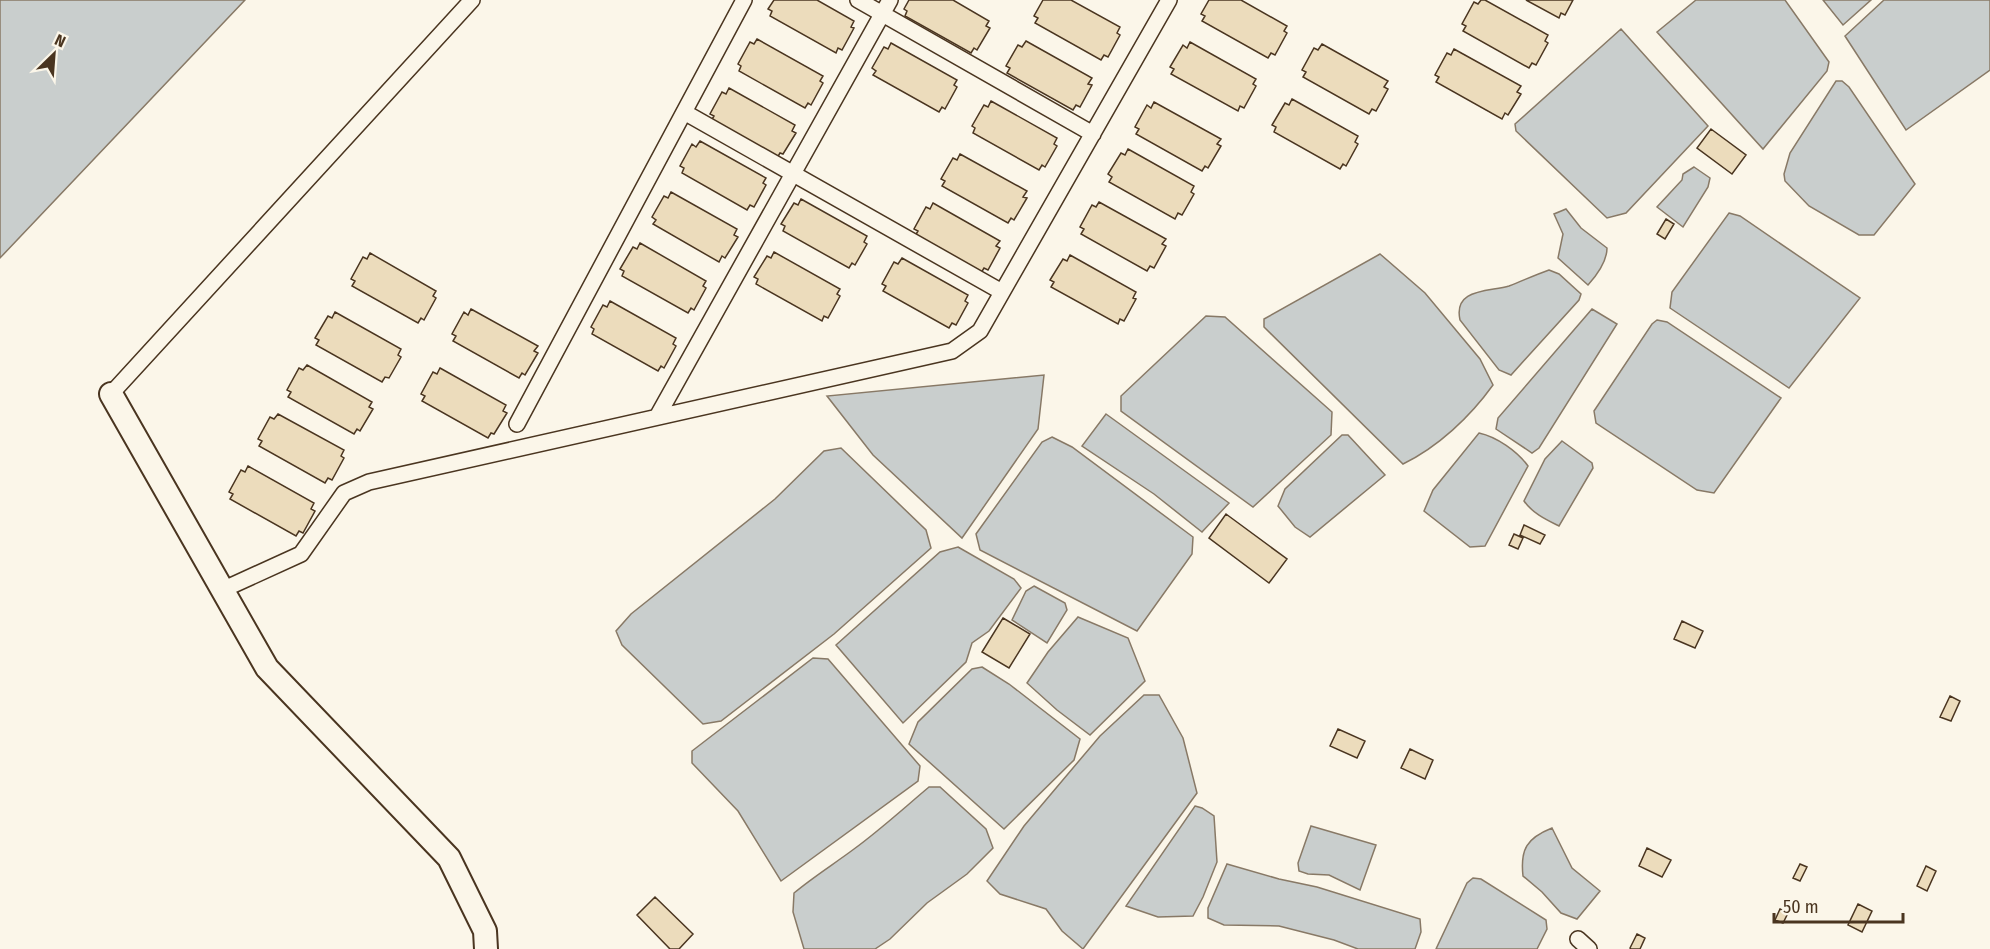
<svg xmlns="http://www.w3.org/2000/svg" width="1990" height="949" viewBox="0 0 1990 949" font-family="'Fira Sans Condensed',sans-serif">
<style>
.water{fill:#c9cecd;stroke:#887966;stroke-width:1.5}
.building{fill:#ecdcbc;stroke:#4a3520;stroke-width:1.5}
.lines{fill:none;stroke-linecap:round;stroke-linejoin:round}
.street-casing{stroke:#4a3520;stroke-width:18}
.secondary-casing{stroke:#4a3520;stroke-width:26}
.street{stroke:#fbf6e9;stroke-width:15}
.secondary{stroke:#fbf6e9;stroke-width:22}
</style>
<rect width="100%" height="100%" fill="#fbf6e9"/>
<!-- water -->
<path class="water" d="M0,0H245L0,258Z
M1696,0H1785L1829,62L1827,71L1763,149L1657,32Z
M1823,0H1871L1843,25Z
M1884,0H1990V70L1906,130L1845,36Z
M1621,29L1708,126L1626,213L1607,218L1516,131L1515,124Z
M1836,81H1842L1849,87L1915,184L1874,235H1859L1809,206L1785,181L1784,174L1790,153Z
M1694,167L1710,178L1708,187L1683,227L1657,207L1682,180L1683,174Z
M1566,209L1581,228L1607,248C1607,262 1597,275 1588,285L1558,258L1563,234L1554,214Z
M1729,213L1740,216L1860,298L1789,388L1670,308L1672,292Z
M1380,254L1425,293L1480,359L1493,385C1470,417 1438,447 1403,464L1264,327V319Z
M1549,270L1559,274L1581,294L1579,300L1511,375L1499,370L1460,320C1453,288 1489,292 1509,286C1522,281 1535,275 1549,270Z
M1592,309L1617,324L1539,448L1532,453L1496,429L1498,418Z
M1206,316L1225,317L1332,412L1331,435L1253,507L1121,411V396Z
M1657,320L1667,322L1781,398L1714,493L1697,490L1596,423L1594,411L1652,324Z
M1044,375L1038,429L962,538L873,455L827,396Z
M1106,414L1229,503L1202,532L1154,494L1082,446Z
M1479,433C1497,437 1517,451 1528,466L1485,546L1470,547L1424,511L1433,490Z
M1342,435H1348L1385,475L1310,537L1295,527L1278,506L1285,489Z
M1052,437L1072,447L1193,537L1192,554L1137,631L980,550L976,534L1042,442Z
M1562,441L1592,463L1593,468L1559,526C1547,520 1532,513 1524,501L1545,459Z
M841,448L926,530L931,548L834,634L721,721L703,724L622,645L616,631L631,614L775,499L824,451Z
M958,547L1014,579L1021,588L989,631L972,643L966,662L903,723L836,645L940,552Z
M1034,586L1065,603L1067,610L1047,643L1012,620L1026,591Z
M1078,617L1128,638L1145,681L1090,735L1057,710L1027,683L1048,652Z
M813,658L828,659L920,766L918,781L781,881L738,811L692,763V751Z
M982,667L1009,684L1080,739L1074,760L1004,829L909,744L918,722L972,669Z
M1144,695H1159L1183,738L1197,793L1083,949L1062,931L1046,909L1000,894L987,881L1024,826L1100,736Z
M929,787H940L986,829L993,848L967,874L927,903L890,939L875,949H804L793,912L794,893C813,877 834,864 854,849C880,830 904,808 929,787Z
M1195,806L1202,808L1214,816L1217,862L1203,897L1193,916L1158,917L1126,906Z
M1311,826L1376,845L1360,890L1329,875L1308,874L1299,871L1298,863Z
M1552,828L1572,868L1600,891L1577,919L1561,913L1542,892L1523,876C1520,849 1527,838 1552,828Z
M1227,864L1279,879L1317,887L1420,919L1421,932L1415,949H1358L1334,940L1279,926L1224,925L1208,918V908Z
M1473,878L1481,879L1546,920L1547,929L1537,949H1436L1467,883Z"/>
<!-- building -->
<path class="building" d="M774,0H817L854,21L851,27L854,28L842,50L838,48L836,53L770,16L772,11L768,9Z
M909,0H953L989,21L986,26L990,28L977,50L974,48L971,53L905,16L907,11L904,9Z
M1043,0H1071L1120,27L1117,33L1120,35L1108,57L1104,55L1101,60L1035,23L1038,18L1034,16Z
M1209,0H1241L1287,26L1284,31L1287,33L1275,55L1271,53L1268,58L1202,21L1205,16L1201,14Z
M1481,0H1485L1548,35L1545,41L1548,43L1536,65L1532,63L1529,68L1463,31L1466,26L1462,24L1474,2L1478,4Z
M1526,0H1573L1565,15L1561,13L1559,18Z
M757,39L823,76L820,81L823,83L811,105L808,103L805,108L739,71L741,66L738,64L750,42L754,44Z
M1026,41L1092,78L1088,84L1092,85L1080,107L1076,105L1073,110L1007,73L1010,68L1006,66L1018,45L1022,47Z
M1190,42L1256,79L1253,84L1256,86L1244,108L1240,106L1238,111L1171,74L1174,69L1170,67L1183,45L1187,48Z
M891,43L957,80L954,85L957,87L945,109L942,107L939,112L873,75L876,71L872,68L884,47L888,49Z
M1322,44L1388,81L1384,87L1388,89L1376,111L1372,109L1369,114L1303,77L1306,72L1302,70L1314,48L1318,50Z
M1454,49L1521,86L1517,92L1521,94L1508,115L1505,113L1502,119L1436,82L1439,77L1435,75L1447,53L1451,55Z
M729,88L795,125L792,131L796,133L783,154L780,153L777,158L711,121L714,116L710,114L722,92L726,94Z
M1292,99L1358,136L1355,142L1358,144L1346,166L1343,164L1340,169L1274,132L1276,127L1272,125L1285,103L1289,105Z
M991,101L1057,138L1054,144L1057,146L1045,167L1042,165L1039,170L973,133L975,128L972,126L984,105L988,107Z
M1154,102L1221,139L1217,144L1221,146L1208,168L1205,166L1202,171L1136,134L1139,129L1135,127L1147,105L1151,108Z
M1711,129L1746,155L1732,174L1697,148Z
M700,141L766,178L763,183L766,185L754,207L750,205L747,210L682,173L684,168L680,166L692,144L696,147Z
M1128,149L1194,186L1191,192L1194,194L1182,215L1178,213L1175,219L1109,182L1112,177L1108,174L1121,153L1125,155Z
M960,154L1027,191L1023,197L1027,198L1014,220L1011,218L1008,223L942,186L945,181L941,179L953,158L957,160Z
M671,192L737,229L734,235L738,237L725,258L722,256L719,262L653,224L656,220L652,217L664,196L668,198Z
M801,199L867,236L864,242L867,244L855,265L852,263L849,268L783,231L785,226L781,224L794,203L798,205Z
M1099,202L1166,239L1162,244L1166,246L1154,268L1150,266L1147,271L1081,234L1084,229L1080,227L1092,205L1096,207Z
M933,203L1000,241L996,246L1000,248L988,270L984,268L981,273L915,236L918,231L914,229L926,207L930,209Z
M1666,219L1674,224L1665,239L1657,234Z
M640,243L706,281L703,286L706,288L694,310L691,308L688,313L622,276L624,271L620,269L633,247L637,249Z
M774,252L840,289L837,294L840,296L828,318L824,316L822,321L756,284L758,279L754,277L767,256L771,258Z
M370,253L436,291L433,296L436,298L424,320L421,318L418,323L352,286L355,281L351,279L363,257L367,259Z
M1070,255L1136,292L1133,298L1136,299L1124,321L1120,319L1118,324L1051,287L1054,282L1050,280L1063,259L1067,261Z
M902,258L968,295L965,301L968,303L956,325L952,323L949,328L883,291L886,286L882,284L894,262L898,264Z
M610,301L676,338L673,344L676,346L664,368L661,366L658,371L592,334L594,329L591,327L603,305L607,307Z
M471,309L538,346L534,351L538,353L525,375L522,373L519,378L453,341L456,336L452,334L464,312L468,315Z
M335,312L401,349L398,355L401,357L389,378L385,377L382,382L316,345L319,340L315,338L328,316L332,318Z
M307,365L372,402L369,407L373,409L360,431L357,429L354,434L288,397L291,392L287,390L299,368L303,370Z
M440,368L506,405L503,411L507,413L494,434L491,433L488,438L422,401L425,396L421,394L433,372L437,374Z
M278,414L344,450L341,456L344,458L332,480L328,478L325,483L259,446L262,441L258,439L270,417L274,419Z
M248,466L314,503L311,509L315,511L303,533L299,531L296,536L230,499L233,494L229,492L241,470L245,472Z
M1226,514L1287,559L1269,583L1209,538Z
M1524,525L1545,535L1540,544L1520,535Z
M1514,534L1523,538L1518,549L1509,545Z
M1003,618L1030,634L1009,668L982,652Z
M1682,621L1703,631L1695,648L1674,639Z
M1950,696L1960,701L1951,721L1940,717Z
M1338,729L1365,741L1357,758L1330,746Z
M1410,749L1433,760L1425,779L1401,768Z
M1647,848L1671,860L1662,877L1639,866Z
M1800,864L1807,867L1800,881L1793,878Z
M1926,866L1936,871L1927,891L1917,886Z
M655,897L693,934L679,949H670L637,915Z
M1858,904L1872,911L1862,932L1848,925Z
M1780,909L1788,913L1783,923L1775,920Z
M1637,934L1645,938L1640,949H1631L1630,948Z"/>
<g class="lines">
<!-- street casing -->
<g class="street-casing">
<path id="street" d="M858,0L1093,134
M684,112L1002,292
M111,394L472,0
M657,417L890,0
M517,424L744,0
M222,590L301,554L344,493L369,482L952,351L980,331L1169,0
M1578,939L1589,949"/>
</g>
<!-- secondary casing -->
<g class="secondary-casing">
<path id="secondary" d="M111,394L267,668L449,858L485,931L486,949"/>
</g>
<!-- street -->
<use href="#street" class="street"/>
<!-- secondary -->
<use href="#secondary" class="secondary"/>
</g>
<!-- north arrow -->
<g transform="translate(54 54) rotate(25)" stroke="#fbf6e9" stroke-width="4.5" paint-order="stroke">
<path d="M0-4.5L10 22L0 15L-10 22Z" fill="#4a3520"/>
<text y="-9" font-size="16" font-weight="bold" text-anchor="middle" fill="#4a3520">N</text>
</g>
<!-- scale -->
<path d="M1774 913v9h129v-9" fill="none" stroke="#4a3520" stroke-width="3"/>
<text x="1783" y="913" font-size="18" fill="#4a3520" stroke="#fbf6e9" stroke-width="4.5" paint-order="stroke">50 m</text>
</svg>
